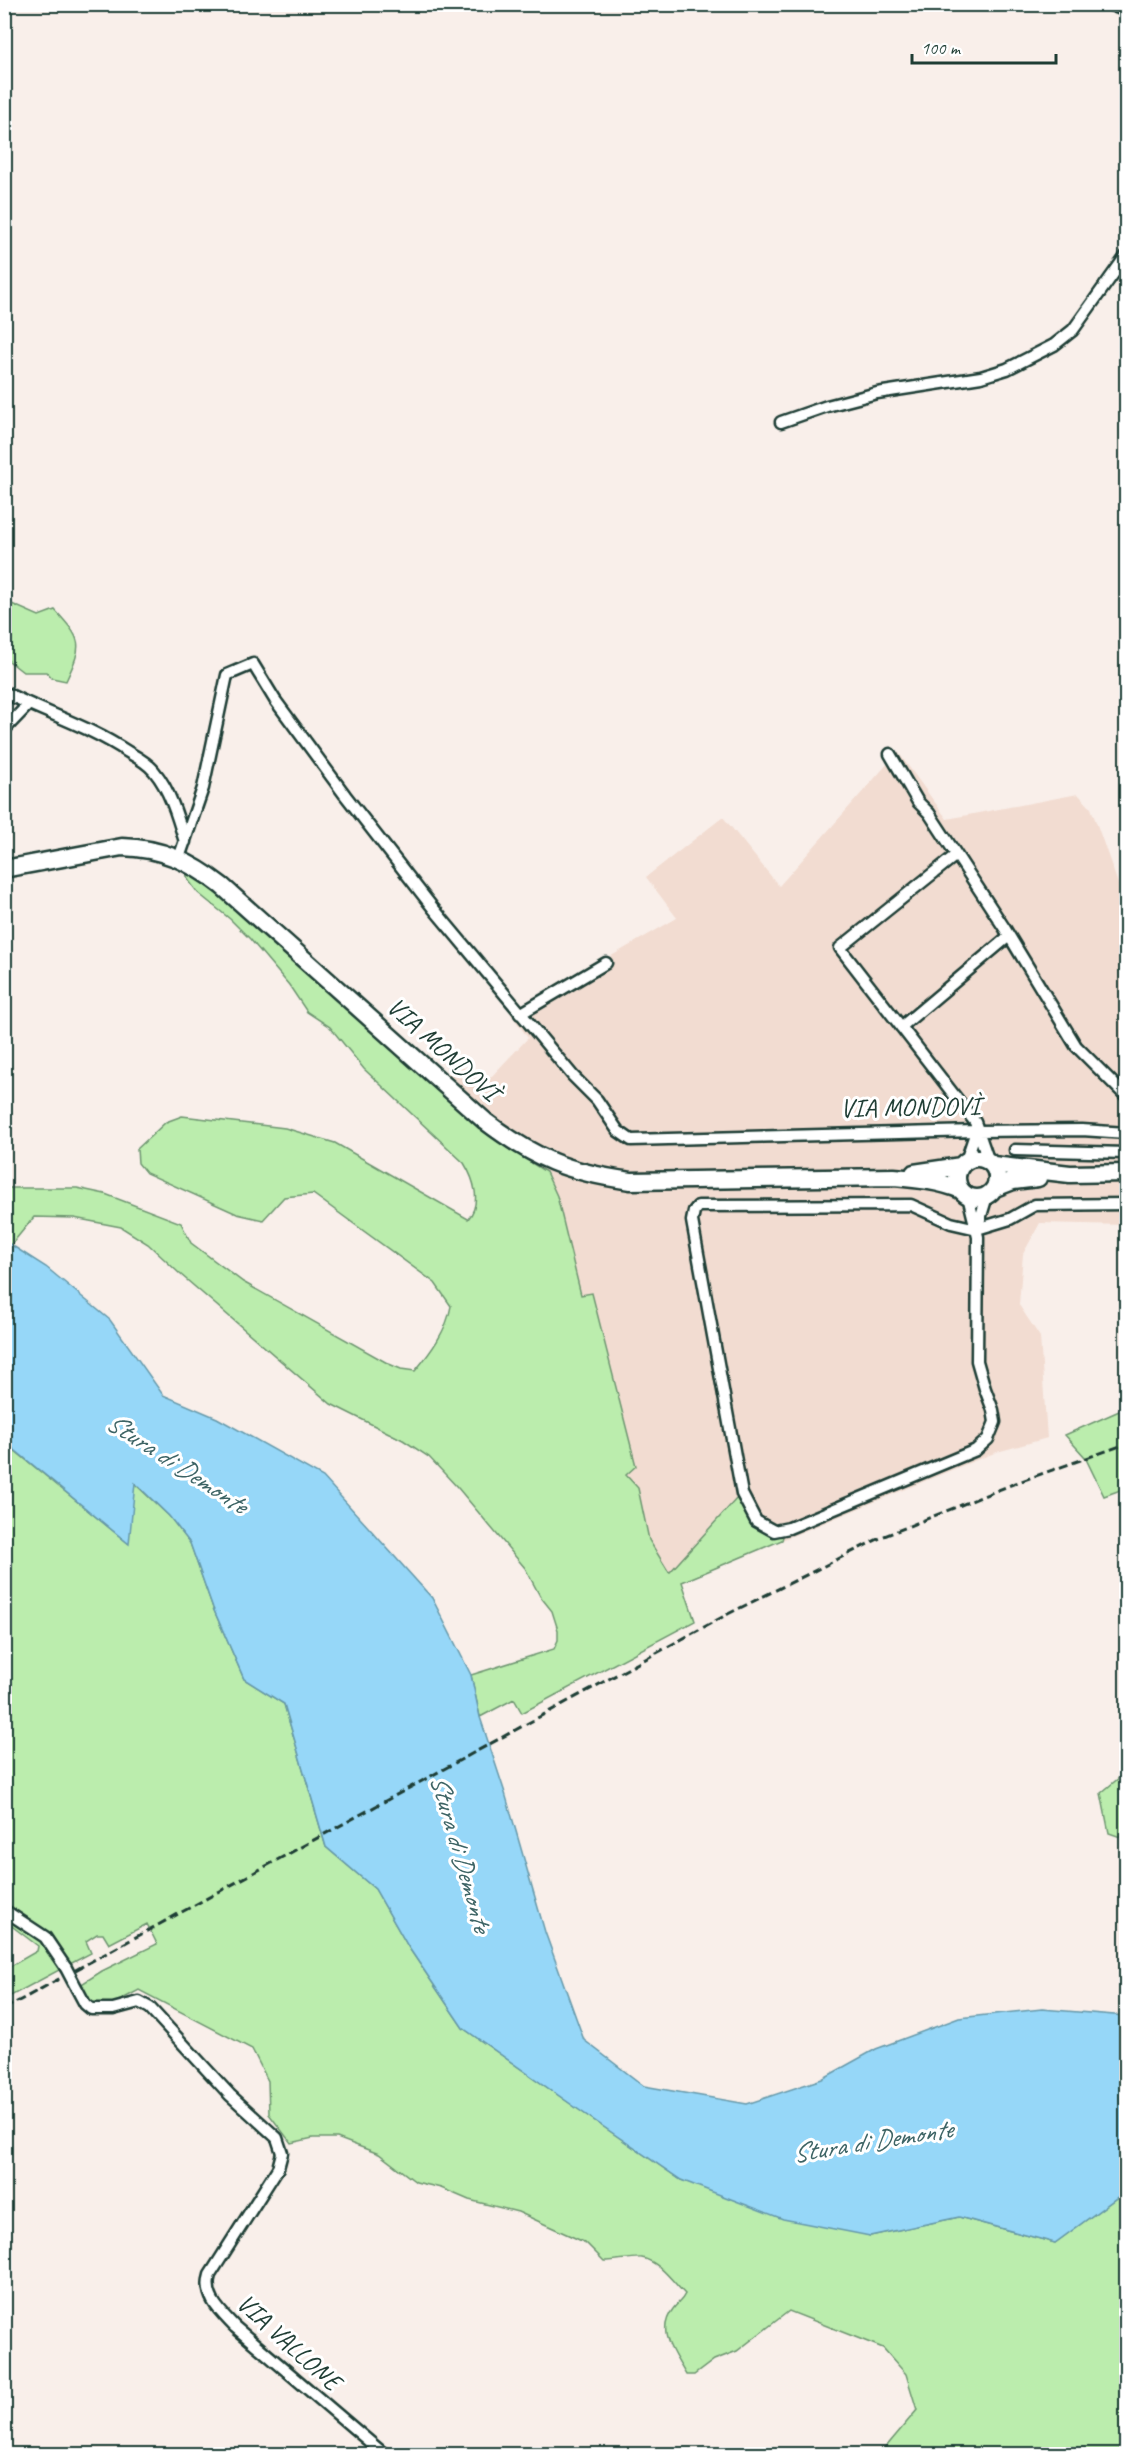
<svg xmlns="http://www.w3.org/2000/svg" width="1131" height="2459" viewBox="0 0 1131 2459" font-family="Caveat,sans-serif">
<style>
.built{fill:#f2dcd1}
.green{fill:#bbedad;stroke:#6d9570;stroke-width:1.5}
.water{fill:#96d7f8;stroke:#69a;stroke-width:1.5}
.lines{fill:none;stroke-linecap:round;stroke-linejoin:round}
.street-casing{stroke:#1f3d34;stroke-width:15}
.primary-casing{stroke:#1f3d34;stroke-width:21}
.street{stroke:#fff;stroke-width:10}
.primary{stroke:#fff;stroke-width:16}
.rail{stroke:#1f3d34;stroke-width:3;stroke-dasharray:9 4.5;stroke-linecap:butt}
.street-bridge-casing{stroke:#1f3d34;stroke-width:15;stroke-linecap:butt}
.street-bridge{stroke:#fff;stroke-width:10}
.labels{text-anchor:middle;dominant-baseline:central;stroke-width:6;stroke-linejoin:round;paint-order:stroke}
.street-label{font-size:26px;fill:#1f3d34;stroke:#fff}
.water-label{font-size:27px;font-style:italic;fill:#3d6465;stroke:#fff}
</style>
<rect width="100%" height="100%" fill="#f9efea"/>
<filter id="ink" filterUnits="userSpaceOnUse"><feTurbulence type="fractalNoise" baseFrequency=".0167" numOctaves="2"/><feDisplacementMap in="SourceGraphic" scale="12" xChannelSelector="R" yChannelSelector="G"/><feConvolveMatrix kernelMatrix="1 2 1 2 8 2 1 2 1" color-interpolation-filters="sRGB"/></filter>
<g filter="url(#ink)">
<!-- built -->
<path class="built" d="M898,752L947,819L1078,794L1091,808L1126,906V1225L1040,1223L1023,1254L1019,1305L1040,1337L1047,1438L997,1452L954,1469L681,1582L668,1571L649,1540L638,1489L625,1475L592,1294L581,1295L557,1196L546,1172L506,1147L433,1083L445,1074L463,1068L490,1078L528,1038L511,1014L677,918L646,877L723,817L779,886Z"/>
<!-- green -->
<path class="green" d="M5,601L39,616L55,610C82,640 84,643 66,681L52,678L47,672H23L5,658Z
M184,869L224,900L506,1147L546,1172L557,1196L581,1295L592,1293L636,1466L626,1475L638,1488L649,1540L668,1571L670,1572L737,1498C751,1526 755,1525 784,1533L782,1540L682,1582L695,1621L522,1713L514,1699L480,1717L471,1675L554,1649L558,1640V1630L552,1611L540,1596L525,1568L458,1488L429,1457L403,1440L331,1404L180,1274L148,1244L121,1227L74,1218L34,1217L11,1245L5,1241L4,1188H77L105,1194L181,1223L191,1243L243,1282L389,1364L401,1369L415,1371C431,1352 447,1330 451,1306L435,1283L313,1194L284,1197L263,1220L237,1214L146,1173L138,1163L137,1149L166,1122L182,1116L285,1128L335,1143L468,1219C482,1203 474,1179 464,1163L364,1069L330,1027L307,1012L289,985L250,939L230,919L198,893L189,881Z
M1126,1408V1488L1104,1496L1085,1457L1065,1435Z
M4,1442L128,1543L134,1483L169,1516L190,1543L213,1608L244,1679L284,1704L326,1847L375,1889L409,1948L463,2028L582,2112L681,2180L870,2236L959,2217L1055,2243L1119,2196L1126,2194V2454H880L917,2410L906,2374L883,2348L789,2311L737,2351L714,2360L694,2375H686C674,2353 655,2332 673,2309C677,2303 682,2301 685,2294C673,2282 660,2262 642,2258C637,2257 612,2261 604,2261L586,2243L518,2212L469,2200L441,2188L416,2182L379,2154L337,2138H313L291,2143L269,2114L268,2081L252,2049L139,1990L113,2004L96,2006L88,2000L80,1985L102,1971L157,1944L147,1924L109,1944L103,1934H97L86,1941L91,1953L68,1965L5,1905Z
M1126,1772V1839L1109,1833L1101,1793Z
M5,1915L44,1942L61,1969L5,1999L4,1970L37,1951L38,1946L5,1921Z"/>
<!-- water -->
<path class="water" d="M5,1241L46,1267L110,1320L163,1395L217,1418L323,1477L432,1598L471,1675L480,1717L505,1793L545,1932L584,2040L644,2086L747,2104L822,2079L876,2049L959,2018L1042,2009L1126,2016V2194L1119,2196L1055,2243L959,2217L870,2236L783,2219L681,2180L582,2112L463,2028L409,1948L375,1889L326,1847L284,1704L244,1679L213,1608L190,1543L169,1516L135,1483L129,1544L5,1442Z"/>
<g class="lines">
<!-- street casing -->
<g class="street-casing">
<path id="street" d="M1109,4L1126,11
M781,422L827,406L877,393L981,377L1007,369L1054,345L1073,330L1126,256
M4,692C45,713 89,726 128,752C137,757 148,763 154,771C170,790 178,818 185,842
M4,730L28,705
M890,754L918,802L929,813L1005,929L1076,1046L1126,1096
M956,855L840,948L975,1122L989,1162
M179,858L203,788L227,675L253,664L275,700L345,795L433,908L573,1076L597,1100L618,1131L631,1140L976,1131L1082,1130L1126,1133
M520,1014L606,963
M901,1027L1009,936
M1015,1150L1126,1153
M966,1161L976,1131
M968,1196L978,1237L977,1361L985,1389L993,1410L995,1422L988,1439L976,1450L789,1528L774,1531L756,1521L742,1494L692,1221L694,1211L698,1206L911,1205L951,1223L977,1229L1010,1219L1035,1205L1126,1204
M977,1229L987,1196
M4,1910L45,1937L66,1968
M77,1989L85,2004L91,2009H113L139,2002L150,2008L230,2095L277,2138L282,2153L278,2168L210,2275C203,2297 221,2312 235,2327L384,2454"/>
</g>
<!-- primary casing -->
<g class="primary-casing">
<path id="primary" d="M4,869L122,847C162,848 191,862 222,886L485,1121C535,1159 567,1172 631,1181L894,1177C917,1179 940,1181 961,1190
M957 1178a20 20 0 1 1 40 0a20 20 0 1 1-40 0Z
M993,1165L1070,1174L1126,1173
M914,1173L961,1166
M995,1188L1013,1181L1038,1178"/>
</g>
<!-- street -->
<use href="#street" class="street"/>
<!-- primary -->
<use href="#primary" class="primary"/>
<!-- rail -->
<path class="rail" d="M4,2009L728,1614L882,1537L1013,1484L1126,1444"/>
<!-- street-bridge casing -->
<g class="street-bridge-casing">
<path id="street-bridge" d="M66,1968L77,1989"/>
</g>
<!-- street-bridge -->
<use href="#street-bridge" class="street-bridge"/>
</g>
</g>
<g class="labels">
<!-- street labels -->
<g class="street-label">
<text transform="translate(443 1049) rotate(42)">VIA MONDOVÌ</text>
<text transform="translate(910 1107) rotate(-1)">VIA MONDOVÌ</text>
<text transform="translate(289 2342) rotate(42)">VIA VALLONE</text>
</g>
<!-- water labels -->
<g class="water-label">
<text transform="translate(177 1463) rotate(33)">Stura di Demonte</text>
<text transform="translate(461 1853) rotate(74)">Stura di Demonte</text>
<text transform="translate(872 2141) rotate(-9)">Stura di Demonte</text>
</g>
</g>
<!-- margin -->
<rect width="1131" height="2459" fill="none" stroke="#fff" stroke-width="24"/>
<rect x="12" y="12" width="1107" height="2435" fill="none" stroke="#1f3d34" stroke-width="2" filter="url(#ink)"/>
<!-- scale -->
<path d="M912 54v9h144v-9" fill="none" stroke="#1f3d34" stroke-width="3"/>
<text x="921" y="54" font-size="18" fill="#1f3d34" stroke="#ffffff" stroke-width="4.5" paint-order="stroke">100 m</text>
</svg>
